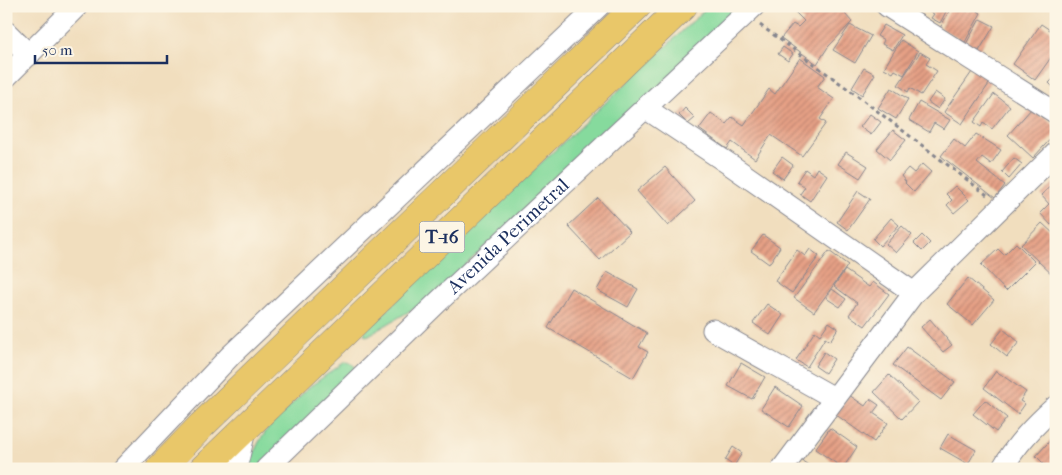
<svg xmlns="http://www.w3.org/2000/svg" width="1062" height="475" viewBox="0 0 1062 475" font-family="'IM FELL French Canon',serif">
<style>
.grass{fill:#86da9d;stroke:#50847e}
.building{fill:url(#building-hatch)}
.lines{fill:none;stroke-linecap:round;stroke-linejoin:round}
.street-casing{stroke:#86868e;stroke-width:23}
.highway-casing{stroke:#86868e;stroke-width:29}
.path{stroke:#86868e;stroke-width:3;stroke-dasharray:4 4;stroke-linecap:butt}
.street{stroke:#fff;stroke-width:21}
.highway{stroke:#e9c769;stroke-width:28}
.labels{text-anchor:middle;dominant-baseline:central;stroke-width:4.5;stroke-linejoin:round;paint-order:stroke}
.shield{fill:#fcf5e5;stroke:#5e6a86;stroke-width:1}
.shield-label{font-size:18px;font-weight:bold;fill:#1b2f5e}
.street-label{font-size:19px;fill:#1b2f5e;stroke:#fcf5e5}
</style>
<defs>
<pattern id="building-hatch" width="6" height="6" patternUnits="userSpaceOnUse" patternTransform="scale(1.25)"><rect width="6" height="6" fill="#e6a085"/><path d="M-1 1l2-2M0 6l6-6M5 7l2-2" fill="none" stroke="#ba8370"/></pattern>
</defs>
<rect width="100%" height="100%" fill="#fcf5e5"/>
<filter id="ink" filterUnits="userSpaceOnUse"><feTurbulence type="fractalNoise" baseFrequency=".02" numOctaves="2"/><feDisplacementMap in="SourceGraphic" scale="10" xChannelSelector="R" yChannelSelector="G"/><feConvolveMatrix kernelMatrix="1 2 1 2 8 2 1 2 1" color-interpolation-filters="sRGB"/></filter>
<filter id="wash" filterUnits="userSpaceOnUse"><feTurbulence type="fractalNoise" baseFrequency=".0096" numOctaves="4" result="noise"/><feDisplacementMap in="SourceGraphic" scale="20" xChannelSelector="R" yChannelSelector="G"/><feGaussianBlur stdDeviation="1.12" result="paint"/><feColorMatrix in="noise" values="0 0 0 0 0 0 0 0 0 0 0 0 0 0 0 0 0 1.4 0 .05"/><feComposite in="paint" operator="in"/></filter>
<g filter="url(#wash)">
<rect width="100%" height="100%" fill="#f1debe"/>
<!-- grass -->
<path class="grass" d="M709,6H746L425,302L369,335L366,336L364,334L365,331L494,207Z
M345,362C350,362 353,364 356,368L260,469H246L259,442L268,428L309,387Z"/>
<g id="blocks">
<!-- building -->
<path class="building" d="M795,6H854L845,14L852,22L828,47L817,64L781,38L793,24L798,27L804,21L792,9Z
M928,6H949L940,23L931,18L934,14L926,10Z
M952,6H959L968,11L971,7L981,13L965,42L940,28Z
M980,19L994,26L979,51L966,44Z
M1041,24L1056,34V58L1052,56L1035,80L1013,64Z
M850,25L871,36L855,63L833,50Z
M884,25L902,35L893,50L882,44L884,40L877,36Z
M901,40L918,51L904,75L895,70L893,73L884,68Z
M783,47L793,54L788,61L778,54Z
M920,52L930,58L926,64L937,71L921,95L910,88L908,92L898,85Z
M800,58L825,76L817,87L834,99L820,119L826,123L802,156L771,135L755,159L732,142L727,149L699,129L711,113L726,124L732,117L744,125L769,89L775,94Z
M864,68L875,74L862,95L852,88Z
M974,69L991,81L962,124L944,112Z
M1056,76V90L1049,83Z
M891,88L908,99L896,119L878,108Z
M935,92L945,99L938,109L928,102Z
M994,94L1010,106L992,129L983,123L981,127L974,122Z
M919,102L950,120L944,129L934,123L929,132L909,120Z
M685,108L695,118L688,124L679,115Z
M1032,108L1043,118L1044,116L1056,127V133L1033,158L1008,135Z
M870,114L881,122L871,135L860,127Z
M893,130L906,140L890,160L877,149Z
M976,134L992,144L1001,150L991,164L982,157L977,163L1005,185L995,198L941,156L954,139L965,148Z
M846,152L868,166L860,178L838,164Z
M782,157L793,165L783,179L772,171Z
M1014,158L1022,164L1009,179L1002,172Z
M922,164L931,172L914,192L905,183L906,182L901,176L908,168L914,173Z
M665,167L695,201L668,226L637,191Z
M817,168L827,175L810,201L800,194L805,187L797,181L805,169L813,175Z
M1056,181V220L1051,225L1040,213L1049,204L1041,195Z
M955,186L969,200L954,213L947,205L952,200L946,194Z
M858,191L870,199L848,230L837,222Z
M598,198L630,232L600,260L568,226Z
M891,218L899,225L880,246L873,239Z
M1042,223L1056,236V278L1021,245Z
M902,226L912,235L896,253L886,244Z
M763,235L780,247L769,264L751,251Z
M922,235L930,243L922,251L914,243Z
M1016,243L1035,262L1006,291L981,265L998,249L1004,255Z
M810,249L819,256L792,293L775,281L797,250L805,256Z
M829,251L848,265L814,312L794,298Z
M845,270L869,287L873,282L889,294L865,326L849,315L857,303L834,286Z
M607,272L638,289L628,307L597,290Z
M968,278L994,300L973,325L947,304Z
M571,288L647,333L639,347L648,352L633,378L548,328Z
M832,289L846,299L840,307L826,298Z
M767,304L783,315L770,335L753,323Z
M930,319L952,345L943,352L921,327Z
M829,322L838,328L830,341L825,338L807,367L796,360L815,331L820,335Z
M1003,329L1019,342L1007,357L991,344Z
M907,347L955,382L941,400L893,365Z
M824,352L834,359L825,373L815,366Z
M741,363L765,377L752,399L728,386Z
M996,371L1026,392L1020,401L1025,404L1018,414L984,388Z
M889,375L918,402L902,419L874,392Z
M775,387L803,406L789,427L761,409Z
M849,395L865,406L870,399L879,405L873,413L888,423L874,442L835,414Z
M985,400L1007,418L996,432L973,414Z
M830,428L857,447L843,468L815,449Z
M948,434L976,450L968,464L940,448Z
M1056,434V469H1049L1036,456Z
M733,447L742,453L734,466L725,460Z
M798,458L814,469H791Z"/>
</g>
</g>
<g filter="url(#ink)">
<use href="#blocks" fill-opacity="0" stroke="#86868e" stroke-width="1"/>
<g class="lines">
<!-- street casing -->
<g class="street-casing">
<g id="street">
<path d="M887,6L1056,113"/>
<path d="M6,32L29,55"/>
<path d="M6,77L77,6"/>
<path d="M645,108L732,166L914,293"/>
<path d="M713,330L834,398"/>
<path d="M123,469L231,355L599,6"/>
<path d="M236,469L246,426"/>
<path id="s1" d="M266,469L438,302L754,6"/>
<path d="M782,469L914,293L1056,153"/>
<path d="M1002,469C1016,444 1035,425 1056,406"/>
</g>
</g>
<!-- highway casing -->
<g class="highway-casing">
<path id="highway" d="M160,469L202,425L637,6
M203,469L683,6"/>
</g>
<!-- path -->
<path class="path" d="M760,25L855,94L987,195"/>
<!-- street -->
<use href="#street" class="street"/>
<!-- highway -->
<use href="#highway" class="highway"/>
</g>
</g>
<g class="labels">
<!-- shield labels -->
<rect class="shield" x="419.5" y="221.5" width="45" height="31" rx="4"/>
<g class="shield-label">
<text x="442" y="237">T-16</text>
</g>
<!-- street labels -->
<g class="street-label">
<text stroke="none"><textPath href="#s1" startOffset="336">Avenida Perimetral</textPath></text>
</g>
</g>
<!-- margin -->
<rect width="1062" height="475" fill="none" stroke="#fcf5e5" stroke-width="25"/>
<!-- scale -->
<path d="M35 55v8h132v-8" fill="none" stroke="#1b2f5e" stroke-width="2.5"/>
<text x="42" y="55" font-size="15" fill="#1b2f5e" stroke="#fcf5e5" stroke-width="4" paint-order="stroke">50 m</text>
</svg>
